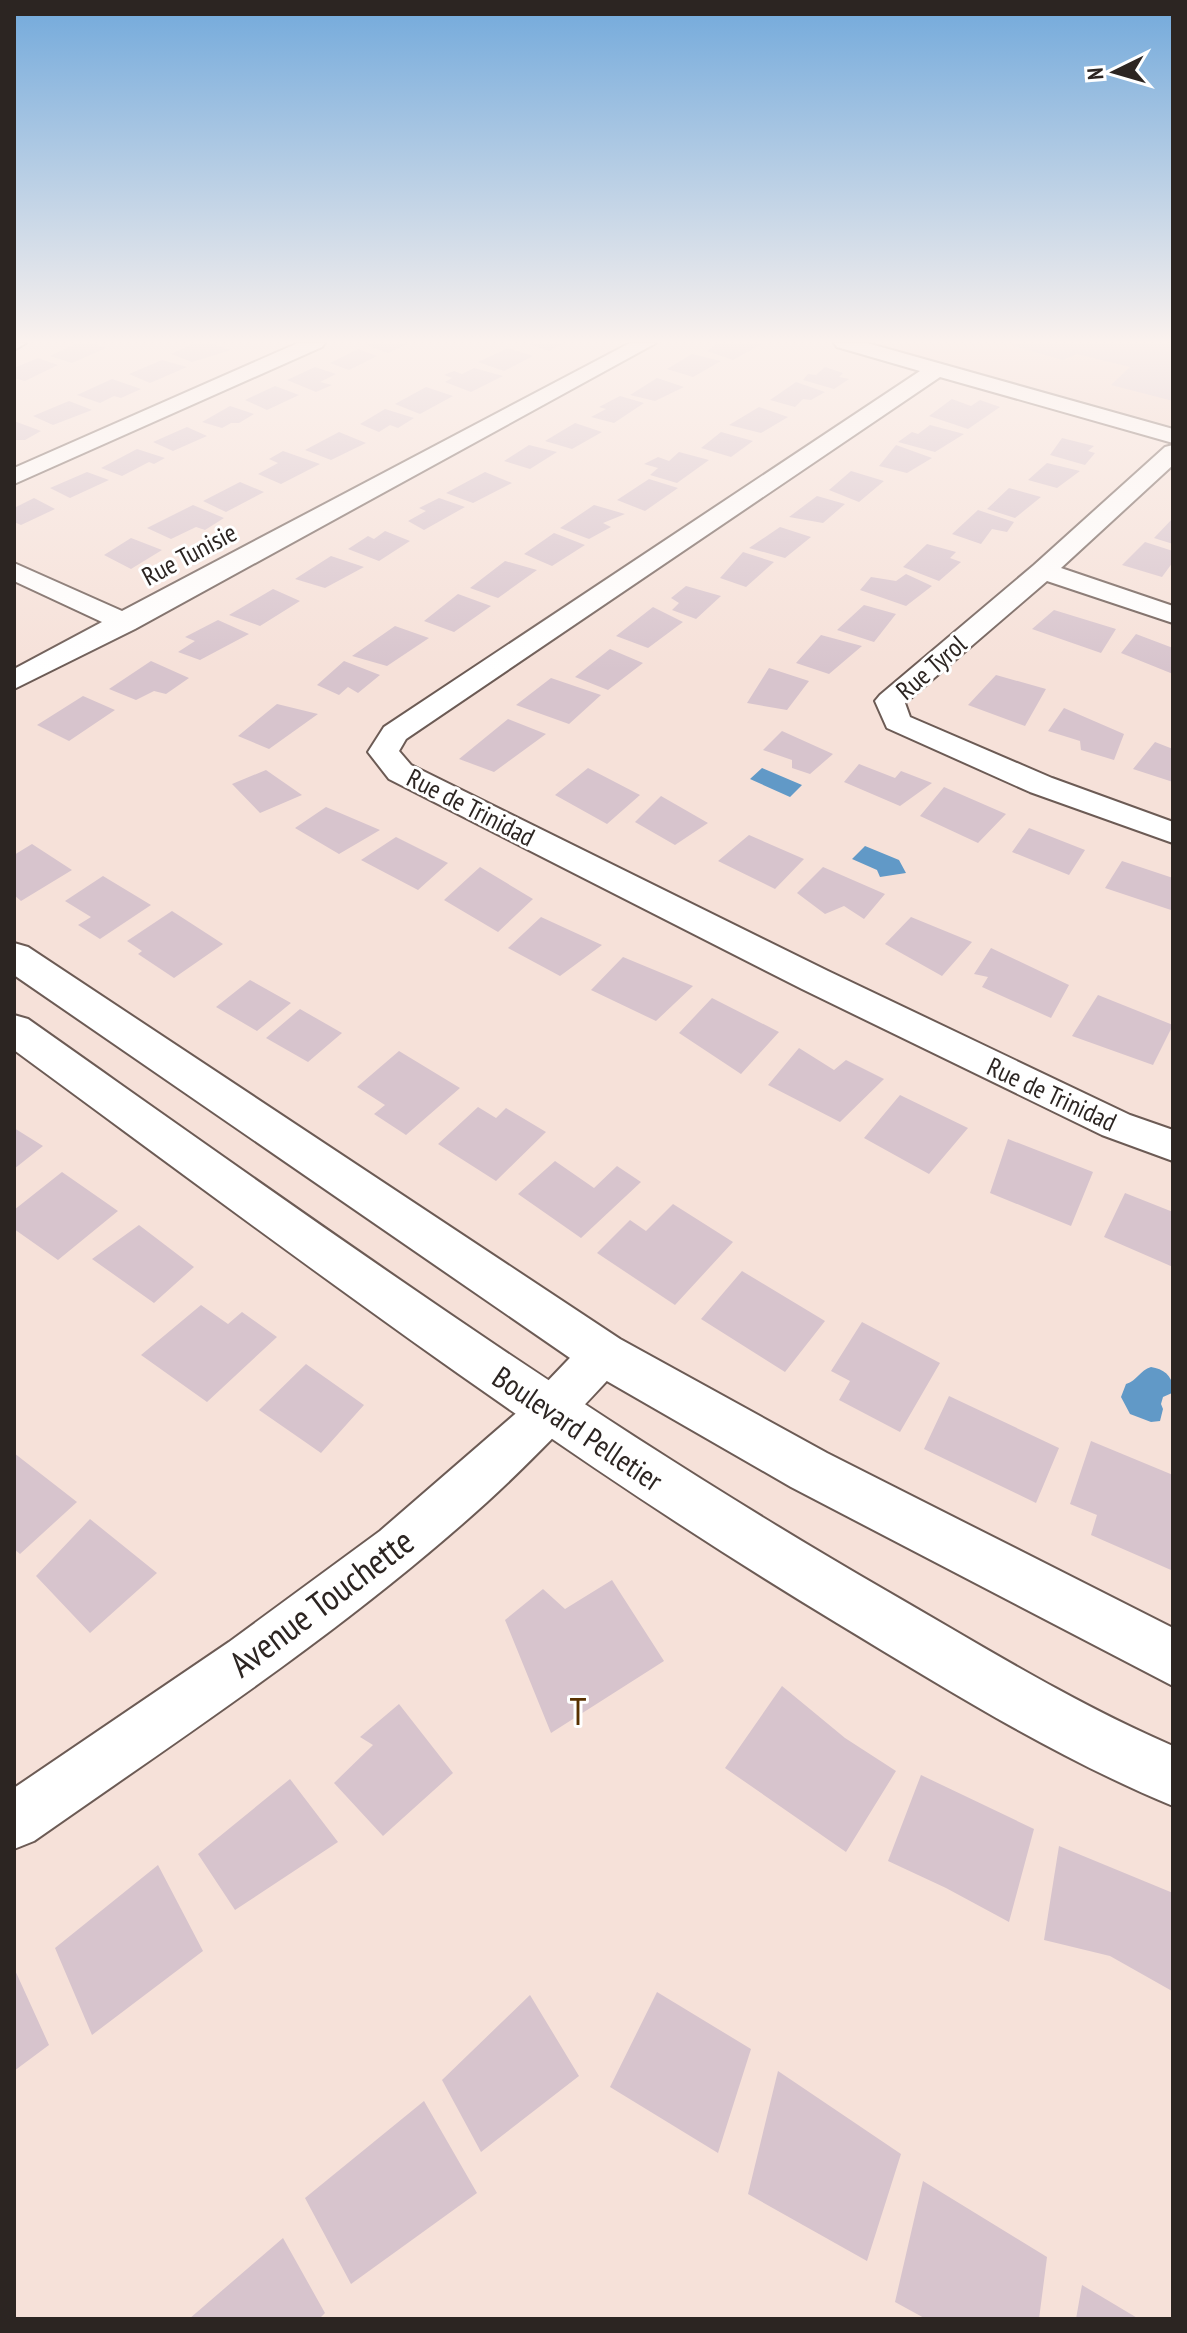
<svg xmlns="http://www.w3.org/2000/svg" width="1187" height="2333" viewBox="0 0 1187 2333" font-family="'PT Sans Narrow',sans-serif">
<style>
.built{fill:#f0d4ca}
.water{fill:#6199c7}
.building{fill:#d7c4cd}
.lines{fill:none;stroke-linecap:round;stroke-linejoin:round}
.street-casing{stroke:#6c5b55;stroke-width:4}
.secondary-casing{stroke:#6c5b55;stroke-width:4}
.street{fill:#fff;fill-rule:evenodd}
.secondary{fill:#fff;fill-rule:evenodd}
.labels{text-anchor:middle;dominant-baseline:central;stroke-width:6;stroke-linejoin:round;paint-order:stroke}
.far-street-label{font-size:26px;fill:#2c2522;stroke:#fff}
.street-label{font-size:30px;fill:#2c2522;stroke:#fff}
.near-street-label{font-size:36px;fill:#2c2522;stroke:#fff}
.near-neighbourhood-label{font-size:38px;letter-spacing:2px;fill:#583100;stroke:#fff}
</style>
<rect width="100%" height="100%" fill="#f6e1d9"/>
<!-- built -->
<path class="built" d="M864,343H1173V435Z"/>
<!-- water -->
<path class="water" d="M762,768L802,785L790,797L750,779Z
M865,846L899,860L906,873L880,877L877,870L852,859Z
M1151,1367C1165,1369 1175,1378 1172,1393L1163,1397L1161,1404L1163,1409L1160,1421L1151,1422L1130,1414L1121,1397L1126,1384C1137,1381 1140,1370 1151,1367Z"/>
<!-- building -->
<path class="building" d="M77,343H92L106,348L72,363L50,356Z
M194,343H210L231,350L192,362L171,354Z
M370,343H410L388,353L366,345Z
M526,343H564L549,351Z
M718,343H757L762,344L733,360L707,351Z
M1018,343H1173V401L1111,385L1130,367L1077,354L1063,360L1013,346Z
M508,348L533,356L504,371L478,362Z
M358,349L377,356L349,370L330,363Z
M692,354L721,361L693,377L667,369Z
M38,358L58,365L25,381L14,378V368Z
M162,360L187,367L150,383L129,374Z
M315,367L336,374L320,382L332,385L316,392L287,380Z
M825,367L843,373L839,377L849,379L834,389L803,380L808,374L816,375Z
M474,368L503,376L471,392L445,382L452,378L444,375L454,371L462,374Z
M657,378L684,387L655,401L630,395Z
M112,379L141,389L121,398L114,396L100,403L77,395Z
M796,382L825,392L811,400L803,399L795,407L770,400Z
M275,386L299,395L267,410L245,400Z
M426,387L453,396L420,414L395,404Z
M620,396L644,403L614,423L591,417L606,409L599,407Z
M952,399L971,406L980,400L1000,407L968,429L929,416Z
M69,401L92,410L53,425L33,416Z
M230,406L254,414L239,423H231L222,428L202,422Z
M759,407L788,417L761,433L729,425Z
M385,409L414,418L398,428L390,425L379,432L360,424Z
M14,421L41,431L25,440H14Z
M575,423L602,432L572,449L545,441Z
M930,425L964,434L935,452L898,442L912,432L918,434Z
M187,427L207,436L173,451L153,442Z
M339,432L366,443L331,460L305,450Z
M721,432L753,441L731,457L701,448Z
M1062,438L1094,446L1088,451L1095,453L1085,465L1050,455Z
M529,445L557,452L530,469L504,461Z
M896,445L932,458L907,473L879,466Z
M137,449L165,458L154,464L149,462L122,476L101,468Z
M283,451L320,464L281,484L258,474L278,463L269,459Z
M679,452L709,460L677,483L650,475L658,468L644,464L658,457L669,461Z
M1047,463L1080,471L1057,488L1028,480Z
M851,471L884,481L859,502L829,490Z
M87,472L109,480L70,498L50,488Z
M485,472L512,483L473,503L446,493Z
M649,479L678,488L645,511L617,500Z
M240,482L264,492L226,512L203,501Z
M1009,488L1041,497L1015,518L987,509Z
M817,496L845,504L823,523L789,517Z
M34,498L55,509L21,525L14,522V508Z
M439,498L465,507L424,530L408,521L426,511L419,508Z
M193,505L224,518L205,530L196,527L171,539L147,528Z
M594,505L625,514L603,523L611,527L589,539L560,528Z
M978,510L1014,522L1007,532L992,529L981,544L952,534Z
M1173,518V544L1154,538Z
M780,527L811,537L785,558L749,548Z
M385,531L410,541L379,561L348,549L368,536L374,539Z
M554,533L585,545L552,566L524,554Z
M131,538L162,550L131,569L104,555Z
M1145,542L1173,551V562L1162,577L1122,565Z
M927,544L956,552L950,558L961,562L939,581L903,567Z
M743,552L774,562L746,587L720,578Z
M331,556L364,567L325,588L295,579Z
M505,561L537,570L498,598L470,588Z
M906,574L932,586L906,606L860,590L871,577L896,581Z
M686,586L721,596L696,619L672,610L679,603L671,598Z
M273,589L300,601L260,626L229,615Z
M458,594L491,606L454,632L424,621Z
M864,605L896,614L874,642L837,630Z
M653,607L683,622L648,648L616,636Z
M1054,610L1116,629L1101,653L1032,629Z
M218,620L249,634L200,660L178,652L195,641L185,637Z
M395,626L429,638L387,666L352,656Z
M1136,634L1173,648V674L1121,653Z
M821,635L862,646L829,674L796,663Z
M610,649L643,663L608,690L575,677Z
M151,661L189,678L166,694L154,691L136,700L109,689Z
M344,661L380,675L358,693L348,687L339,695L317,685Z
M769,668L809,681L787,710L747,703Z
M996,675L1046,689L1025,726L968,705Z
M551,678L601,695L569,724L516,705Z
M83,696L115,710L69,741L37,725Z
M277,704L318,714L269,749L238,736Z
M1064,708L1124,734L1114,760L1081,750L1080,741L1048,731Z
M508,719L546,734L494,772L459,759Z
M782,731L833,754L810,774L792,768V760L763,750Z
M1155,742L1173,749V782L1133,769Z
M859,764L895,778L901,771L932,783L900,806L844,782Z
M588,768L640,795L607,824L555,795Z
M266,770L302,795L260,813L232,784Z
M944,787L1006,814L978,843L920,816Z
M661,796L708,823L675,845L635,822Z
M326,807L380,830L339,854L295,828Z
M1029,828L1085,850L1069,875L1012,852Z
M749,835L804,859L775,889L718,861Z
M396,837L448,863L418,890L361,860Z
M32,844L72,870L21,901L14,895V855Z
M1122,861L1173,878L1171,910L1105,888Z
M480,867L533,899L498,932L444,900Z
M823,867L885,894L864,919L844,906L825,914L797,893Z
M103,876L151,905L100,939L78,925L91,917L65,901Z
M172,911L223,944L174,978L138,954L142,951L127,941Z
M541,917L602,945L560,976L508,948Z
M911,917L972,942L942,976L885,944Z
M991,948L1069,985L1051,1018L982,987L988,977L974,974Z
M623,957L693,986L656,1021L591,990Z
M250,980L291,1003L257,1031L216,1007Z
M1098,995L1173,1025L1153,1065L1072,1036Z
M712,998L779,1032L741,1074L679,1033Z
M300,1009L342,1033L308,1062L266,1038Z
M799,1048L834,1070L846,1060L884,1079L840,1122L768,1085Z
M399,1051L460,1088L406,1135L374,1114L385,1105L357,1087Z
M900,1095L968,1128L929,1174L864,1138Z
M478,1107L496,1118L506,1108L546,1132L496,1181L438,1144Z
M14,1128L43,1146L14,1169Z
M1008,1139L1093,1172L1071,1226L990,1193Z
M555,1161L594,1188L617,1166L641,1182L581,1238L518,1194Z
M62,1172L118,1211L58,1260L14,1229V1210Z
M1125,1193L1173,1212V1267L1104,1237Z
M673,1204L733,1242L675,1305L597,1253L630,1220L646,1231Z
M139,1225L194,1267L154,1303L92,1259Z
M742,1271L825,1321L785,1372L701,1319Z
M201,1305L228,1324L242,1312L277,1337L207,1402L141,1355Z
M862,1322L940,1363L900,1432L839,1400L850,1381L831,1371Z
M306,1364L364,1405L321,1453L259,1410Z
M949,1396L1059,1448L1036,1503L924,1449Z
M1091,1441L1173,1475L1171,1570L1091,1535L1097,1515L1070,1504Z
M14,1453L77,1502L20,1554L14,1549Z
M90,1519L157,1573L90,1633L36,1576Z
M612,1580L664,1661L551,1733L505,1620L543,1589L565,1609Z
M782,1686L845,1738L896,1771L846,1852L725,1768Z
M399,1704L453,1773L383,1836L334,1783L373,1745L360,1737Z
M921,1775L1034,1829L1009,1922L946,1888L888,1861Z
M290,1779L338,1842L235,1910L198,1854Z
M1059,1846L1173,1893L1172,1991L1110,1956L1044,1940Z
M158,1865L203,1951L92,2035L55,1948Z
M14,1968L49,2045L14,2071Z
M657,1992L751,2049L718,2153L610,2087Z
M530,1995L579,2076L481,2152L442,2080Z
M778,2071L901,2154L867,2261L748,2194Z
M424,2101L477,2193L351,2284L305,2198Z
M923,2181L1047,2257L1039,2319H926L895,2302Z
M283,2238L325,2313L319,2319H189Z
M1082,2285L1139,2319H1076Z"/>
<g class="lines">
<!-- street casing -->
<g class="street-casing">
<path id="street" d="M14,343H26L14,350Z
M298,343H325L322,347L14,484V468Z
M630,343H656L135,629L14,689V669L102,622L14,581V563L122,611Z
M834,343H867L1173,429V443L940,377L406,739L399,751L411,765L828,971L1130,1115L1173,1130V1161L1102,1135L802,989L389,779L368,752L384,727L920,371L837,347Z
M1173,445V465L1061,568L1173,606V623L1047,581L905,703L910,717L1052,778L1173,822V843L1030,792L887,728L875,701L880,695L1034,565L1165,447Z
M603,1335L619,1340L625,1354L619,1368C576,1414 533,1460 487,1502C347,1629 188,1733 34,1841L14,1849V1788L229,1642L380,1531L522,1408L587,1340Z"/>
</g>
<!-- secondary casing -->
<g class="secondary-casing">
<path id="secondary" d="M14,943L28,947L620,1339L827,1453L1173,1628V1686L791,1487L586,1369L14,975Z
M14,1015L28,1019C309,1217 587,1418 885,1590C979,1644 1073,1703 1173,1746V1806C1055,1757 946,1689 837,1623C550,1450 284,1248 14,1050Z"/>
</g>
<!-- street -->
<use href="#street" class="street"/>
<!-- secondary -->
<use href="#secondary" class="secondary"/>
</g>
<!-- sky -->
<linearGradient id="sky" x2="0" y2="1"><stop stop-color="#72a9db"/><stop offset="0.51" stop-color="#fbf2ee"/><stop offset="1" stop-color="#fbf2ee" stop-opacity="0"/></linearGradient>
<rect width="1187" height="670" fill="url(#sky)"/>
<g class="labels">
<!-- far-street labels -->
<g class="far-street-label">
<text transform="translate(189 554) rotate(-28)">Rue Tunisie</text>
<text transform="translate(931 667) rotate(-41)">Rue Tyrol</text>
<text transform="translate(471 807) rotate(27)">Rue de Trinidad</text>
<text transform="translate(1052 1094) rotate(25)">Rue de Trinidad</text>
</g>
<!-- street labels -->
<g class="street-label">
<text transform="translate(578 1428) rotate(34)">Boulevard Pelletier</text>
</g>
<!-- near-street labels -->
<g class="near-street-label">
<text transform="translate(321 1602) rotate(-37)">Avenue Touchette</text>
</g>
<!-- near-neighbourhood labels -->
<g class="near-neighbourhood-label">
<text x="579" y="1710">T</text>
</g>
</g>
<!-- border -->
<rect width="1187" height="2333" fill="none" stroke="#2c2522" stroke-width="32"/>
<!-- north arrow -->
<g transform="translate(1115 72) rotate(265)" stroke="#ffffff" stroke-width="6" paint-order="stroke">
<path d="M0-6L14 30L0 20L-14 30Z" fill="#2c2522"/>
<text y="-12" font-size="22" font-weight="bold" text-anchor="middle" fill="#2c2522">N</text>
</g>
</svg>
